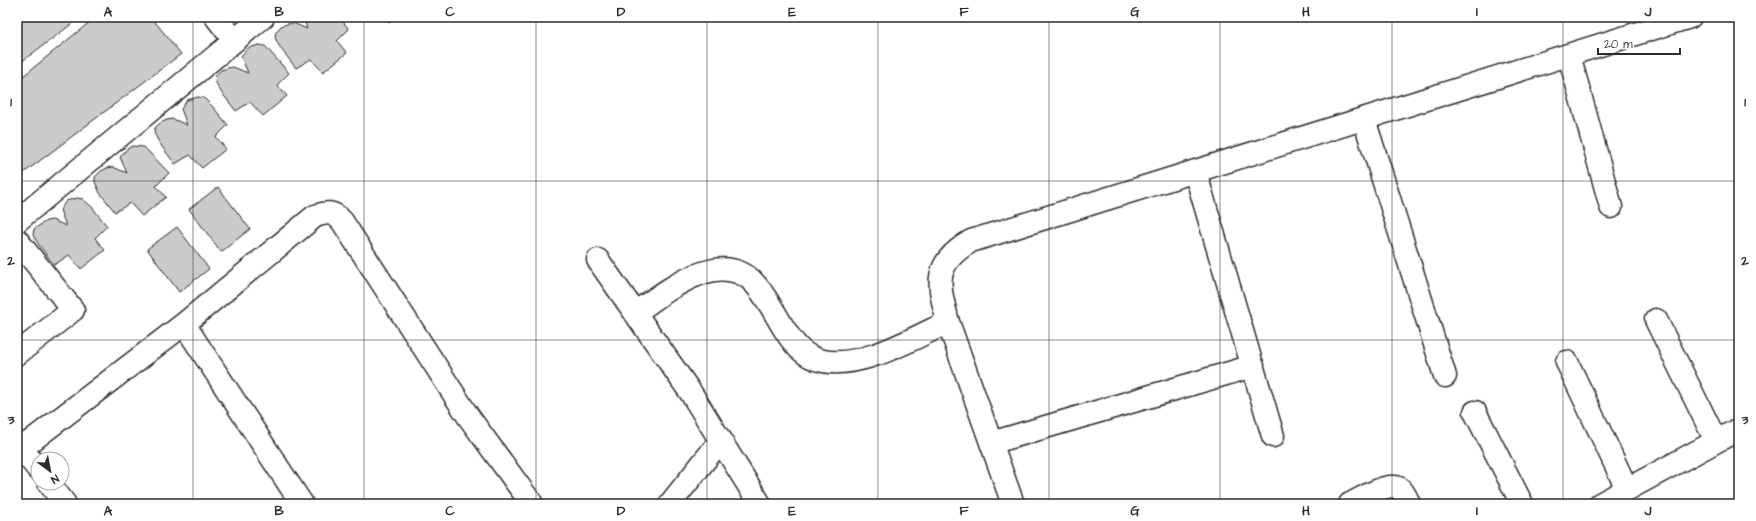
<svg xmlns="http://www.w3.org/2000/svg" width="1756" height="521" viewBox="0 0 1756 521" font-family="'Architects Daughter',sans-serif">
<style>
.building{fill:#cbcbcb;stroke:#2b2b2b}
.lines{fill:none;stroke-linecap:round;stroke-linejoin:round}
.street-casing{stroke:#2b2b2b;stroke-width:25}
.street{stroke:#fff;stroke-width:22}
.grid{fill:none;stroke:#2b2b2b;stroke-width:1;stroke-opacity:0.55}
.neatline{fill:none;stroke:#2b2b2b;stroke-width:1.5}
.grid-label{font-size:13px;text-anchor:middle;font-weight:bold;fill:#2b2b2b}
</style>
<rect width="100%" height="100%" fill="#fff"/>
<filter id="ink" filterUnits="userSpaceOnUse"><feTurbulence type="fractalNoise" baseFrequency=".025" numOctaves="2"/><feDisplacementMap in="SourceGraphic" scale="8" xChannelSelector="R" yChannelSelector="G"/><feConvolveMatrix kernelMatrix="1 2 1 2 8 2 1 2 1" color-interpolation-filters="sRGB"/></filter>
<g filter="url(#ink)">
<!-- building -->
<path class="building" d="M17,17H81L17,65Z
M96,17H151L181,54L17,178V81Z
M303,17H339L349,29L337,41L347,53L323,72L311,59L296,68L281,49L275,38L276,32L281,26L287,24L293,23L307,29Z
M383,17H396L389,23Z
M259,45L265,46L289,73L277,85L287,96L263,116L250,102L236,111L221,92L215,81L216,75L221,70L228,68L233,67L248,73L241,56L248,48Z
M198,97L204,98L213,107L228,125L216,137L226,149L202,168L190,155L175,164L160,144L154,133L155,128L160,123L167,120L173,119L187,125L181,109L187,100Z
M132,146L144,147L169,173L156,186L166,197L142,216L130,203L115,212L100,193L95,182V177L101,171L107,168L113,167L127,173L120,157L127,149Z
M218,187L250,229L221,252L189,209Z
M77,198L83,199L92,207L107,226L95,238L105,250L81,269L69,255L54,265L39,245L33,235L34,229L46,221L52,220L66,226L60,210L66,201Z
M177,227L209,269L179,292L147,249Z"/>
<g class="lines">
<!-- street casing -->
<g class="street-casing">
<path id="street" d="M216,17L234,40
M1569,55L1611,207
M1364,119L1445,376
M1195,171L1273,436
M17,221L263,17
M17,240L73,310L17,354
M598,260L691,393L760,504
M635,313C665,292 721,246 755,284C766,296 774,312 783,327C793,343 803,357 823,361C861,369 914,338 948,322
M1656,320L1716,441
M184,324L302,504
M1567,362L1627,489
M1475,412L1522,504
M17,443L38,469
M991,443L1253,366
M22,448L184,324L315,216C327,212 333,211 342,221L468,416L532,504
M49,483L65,504
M670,504L721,440
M1013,504L948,322C938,284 932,264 971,241L1690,17
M1350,504C1360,499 1388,482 1399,488C1404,491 1407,499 1409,504
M1600,504L1739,429"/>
</g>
<!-- street -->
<use href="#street" class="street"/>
</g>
</g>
<!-- grid -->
<path class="grid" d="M193,17V504M364,17V504M536,17V504M707,17V504M878,17V504M1049,17V504M1220,17V504M1392,17V504M1563,17V504M17,181H1739M17,340H1739"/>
<!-- margin -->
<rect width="1756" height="521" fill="none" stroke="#fff" stroke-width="44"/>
<!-- north arrow -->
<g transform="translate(50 471) rotate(148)"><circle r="19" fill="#ffffff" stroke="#aaaaaa"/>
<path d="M0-3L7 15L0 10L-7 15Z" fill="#2b2b2b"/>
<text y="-6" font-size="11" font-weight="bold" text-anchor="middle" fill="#2b2b2b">N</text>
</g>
<!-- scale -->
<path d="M1598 48v6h82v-6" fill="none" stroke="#2b2b2b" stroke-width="2"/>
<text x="1604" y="48" font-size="12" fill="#2b2b2b" stroke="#ffffff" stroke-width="3" paint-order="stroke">20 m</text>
<rect x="22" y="22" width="1712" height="477" class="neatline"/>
<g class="grid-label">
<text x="108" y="16">A</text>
<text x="279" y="16">B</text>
<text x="450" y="16">C</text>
<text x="621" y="16">D</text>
<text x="792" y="16">E</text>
<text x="964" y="16">F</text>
<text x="1135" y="16">G</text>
<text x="1306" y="16">H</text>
<text x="1477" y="16">I</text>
<text x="1648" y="16">J</text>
<text x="11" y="106">1</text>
<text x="1745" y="106">1</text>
<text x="11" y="265">2</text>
<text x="1745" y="265">2</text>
<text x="11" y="424">3</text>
<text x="1745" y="424">3</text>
<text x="108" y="515">A</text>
<text x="279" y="515">B</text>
<text x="450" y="515">C</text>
<text x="621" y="515">D</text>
<text x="792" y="515">E</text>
<text x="964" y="515">F</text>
<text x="1135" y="515">G</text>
<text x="1306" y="515">H</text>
<text x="1477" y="515">I</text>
<text x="1648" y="515">J</text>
</g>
</svg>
